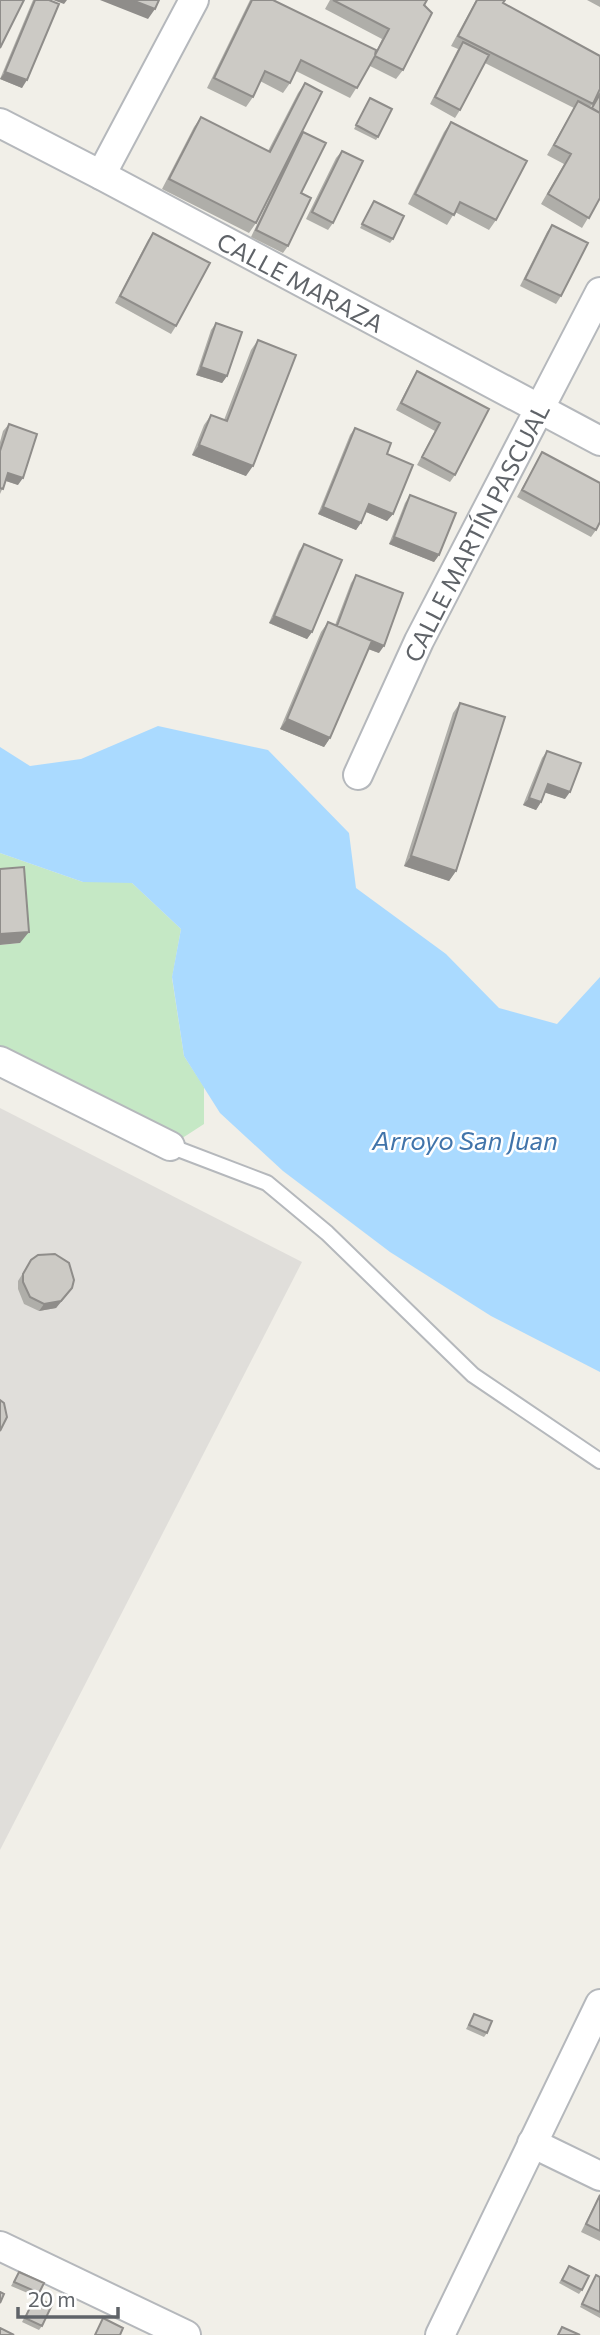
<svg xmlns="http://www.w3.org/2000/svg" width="600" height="2335" viewBox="0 0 600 2335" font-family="Commissioner,sans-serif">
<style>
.industrial{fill:#e0deda}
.green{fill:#c5e8c5}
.water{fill:#aadaff}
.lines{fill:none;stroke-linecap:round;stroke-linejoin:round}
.lane-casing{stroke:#b5b8bc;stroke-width:18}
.street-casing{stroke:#b5b8bc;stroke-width:32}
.lane{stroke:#fff;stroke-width:14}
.street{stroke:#fff;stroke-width:28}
.wall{fill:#afaea9}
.shaded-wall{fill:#8f8d8a}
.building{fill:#cccac5;stroke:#8f8d8a;stroke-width:2}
.labels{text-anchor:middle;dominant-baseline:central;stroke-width:5;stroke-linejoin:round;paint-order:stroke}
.street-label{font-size:24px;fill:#5f6368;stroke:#fff}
.water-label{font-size:26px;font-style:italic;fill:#4174aa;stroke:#fff}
</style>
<rect width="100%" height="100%" fill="#f1efe8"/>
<!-- industrial -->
<path class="industrial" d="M0,1108L302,1262L0,1850Z"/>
<!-- green -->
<path class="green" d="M0,853L83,882H131L181,929L172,978L184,1056L204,1087V1124L170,1146L0,1061V945L20,943L0,880Z"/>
<!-- water -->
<path class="water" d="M158,726L268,750L349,833L356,888L446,954L499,1008L557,1024L600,977V1372L491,1316L390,1252L283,1171L220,1113L184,1056L172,977L181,929L132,883L83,882L0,853V747L30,766L81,759Z"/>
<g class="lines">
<!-- lane casing -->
<g class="lane-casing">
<path id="lane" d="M170,1146L267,1183L327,1233L473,1375L600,1461"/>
</g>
<!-- street casing -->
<g class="street-casing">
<g id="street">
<path id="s1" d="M0,123L101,175L600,441"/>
<path d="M101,175L194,0"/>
<path id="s2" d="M358,775L419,641L600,292"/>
<path d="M0,1061L170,1146"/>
<path d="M532,2143L600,2176"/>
<path d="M0,2246L186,2335"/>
<path d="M440,2335L600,2004"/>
</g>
</g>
<!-- lane -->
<use href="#lane" class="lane"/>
<!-- street -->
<use href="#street" class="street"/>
</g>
<!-- wall -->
<path class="wall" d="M33,0H49L22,88L0,79Z
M250,0H273L376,52L382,39L325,9L330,0H427L403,70L396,79L370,66L350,98L296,71L290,83L283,93L260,81L253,97L246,107L207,88Z
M476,0H505L503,3L593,104L590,107L591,108L600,92V198L582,228L541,204L564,164L547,155L574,108L485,63L460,110L455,118L430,104L458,49L451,46Z
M587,0H600V7Z
M305,83L299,138L303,132L301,193L288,246L283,253L251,237L294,147L256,223L249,233L162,189L194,127L201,117L268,151L298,93Z
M370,98L378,137L376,140L354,129Z
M451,122L496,220L489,230L455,212L447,225L408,204L444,132Z
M342,151L333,223L328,230L306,219L336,158Z
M374,201L393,239L390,243L360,228Z
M552,225L561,296L556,304L520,286L547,232Z
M153,233L176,326L171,334L115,303L148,240Z
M216,323L227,376L222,383L196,375L211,330Z
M258,340L246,476L192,455L204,425L211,415L224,420L251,350Z
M417,371L489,409L455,475L450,482L417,465L435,431L396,410L412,379Z
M9,424L18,485L6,481L0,494V442L3,431Z
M355,428L387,454L393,514L387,521L366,512L356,530L318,514L350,435Z
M542,452L596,530L591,537L517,497Z
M410,495L439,555L434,562L389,544L405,503Z
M304,544L312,632L307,639L269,623L299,551Z
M356,575L379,653L368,649L330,738L324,747L280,729L321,632L328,622L335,625L351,583Z
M460,703L456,871L449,881L404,866L453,713Z
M547,751L565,799L545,792L541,802L536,810L523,805L542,758Z
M31,1260L67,1295L56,1308L39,1311L24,1304L18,1289V1281Z
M474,2014L487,2033L484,2037L466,2029Z
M600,2194V2241L581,2232Z
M569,2266L582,2290L579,2294L559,2283Z
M19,2272L39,2293L37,2297L11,2286Z
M596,2275L600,2277V2318L580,2307Z
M35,2297L42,2326L39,2330L22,2322Z"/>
<!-- shaded-wall -->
<path class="shaded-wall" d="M53,0H67L64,4Z
M100,0H132L155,9L148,19Z
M5,72L27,80L22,88L0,79Z
M201,367L227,376L222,383L196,375Z
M199,445L253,466L246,476L192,455Z
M8,473L23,478L18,485L3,480Z
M369,504L393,514L387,521L364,511Z
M323,507L361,523L356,530L318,514Z
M394,537L439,555L434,562L389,544Z
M274,616L312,632L307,639L269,623Z
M336,628L384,646L379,653L331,635Z
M287,719L330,738L324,747L280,729Z
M548,784L570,792L565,799L543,792Z
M529,798L541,802L536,810L523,805Z
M411,856L456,871L449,881L404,866Z
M29,932L20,943L0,945V934Z
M72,1288L56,1308L39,1311L44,1304Z"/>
<!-- building -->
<path class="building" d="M0,0H24L0,48Z
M35,0H49L59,4L27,80L5,72Z
M132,0H159L155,9Z
M252,0H273L376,50L375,55L389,29L333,0H427L424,5L432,13L403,70L375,56L357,88L301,60L290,83L265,71L253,97L214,78Z
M477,0H505L503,3L600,56V89L593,104L458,36Z
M463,42L489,55L460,110L435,97Z
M305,83L322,92L256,223L169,179L201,117L270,152Z
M600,94V113L592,108Z
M370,98L392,109L378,137L356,125Z
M578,101L600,113V198L589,218L548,194L571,154L554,145Z
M451,122L527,161L496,220L460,202L454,215L415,194Z
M303,132L326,143L301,193L311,198L288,246L256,230Z
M342,151L363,161L333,223L312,212Z
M374,201L404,216L393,239L362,224Z
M552,225L588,243L561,296L525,279Z
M153,233L210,263L176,326L120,296Z
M216,323L242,332L227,376L201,367Z
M258,340L296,355L253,466L199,445L211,415L227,421Z
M417,371L489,409L455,475L422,457L440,423L401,403Z
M9,424L37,434L23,478L8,473L3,489L0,488V451Z
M355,428L391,443L387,454L413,465L393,514L369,504L361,523L323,507Z
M542,452L600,483V522L596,530L522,490Z
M410,495L456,513L439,555L394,537Z
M304,544L342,560L312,632L274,616Z
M356,575L403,593L384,646L337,626Z
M328,622L372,641L330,738L287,719Z
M460,703L505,717L456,871L411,856Z
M547,751L581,763L570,792L548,784L541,802L529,798Z
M24,867L29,932L0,934V869Z
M55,1254L69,1263L74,1280L72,1288L61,1301L44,1304L30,1297L23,1282V1274L31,1260L38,1255Z
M0,1400L4,1403L7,1417L0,1431Z
M474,2014L492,2021L487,2033L469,2025Z
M600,2195V2231L586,2224Z
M569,2266L589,2276L582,2290L562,2280Z
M19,2272L44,2283L39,2293L14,2282Z
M596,2275L600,2277V2312L582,2304Z
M0,2292L4,2294L0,2303Z
M35,2297L52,2305L42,2326L25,2318Z
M103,2318L123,2328L120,2335H95Z
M562,2327L580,2335H558Z
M0,2328L14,2335H0Z"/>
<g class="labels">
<!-- street labels -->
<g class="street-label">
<text stroke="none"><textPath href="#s1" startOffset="340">CALLE MARAZA</textPath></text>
<text stroke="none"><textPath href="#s2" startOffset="270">CALLE MARTÍN PASCUAL</textPath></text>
</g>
<!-- water labels -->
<g class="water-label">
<text x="465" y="1139">Arroyo San Juan</text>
</g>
</g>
<!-- scale -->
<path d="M18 2307v10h100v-10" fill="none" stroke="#5f6368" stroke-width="3.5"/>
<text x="28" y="2307" font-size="21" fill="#5f6368" stroke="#ffffff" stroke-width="5" paint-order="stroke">20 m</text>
</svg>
